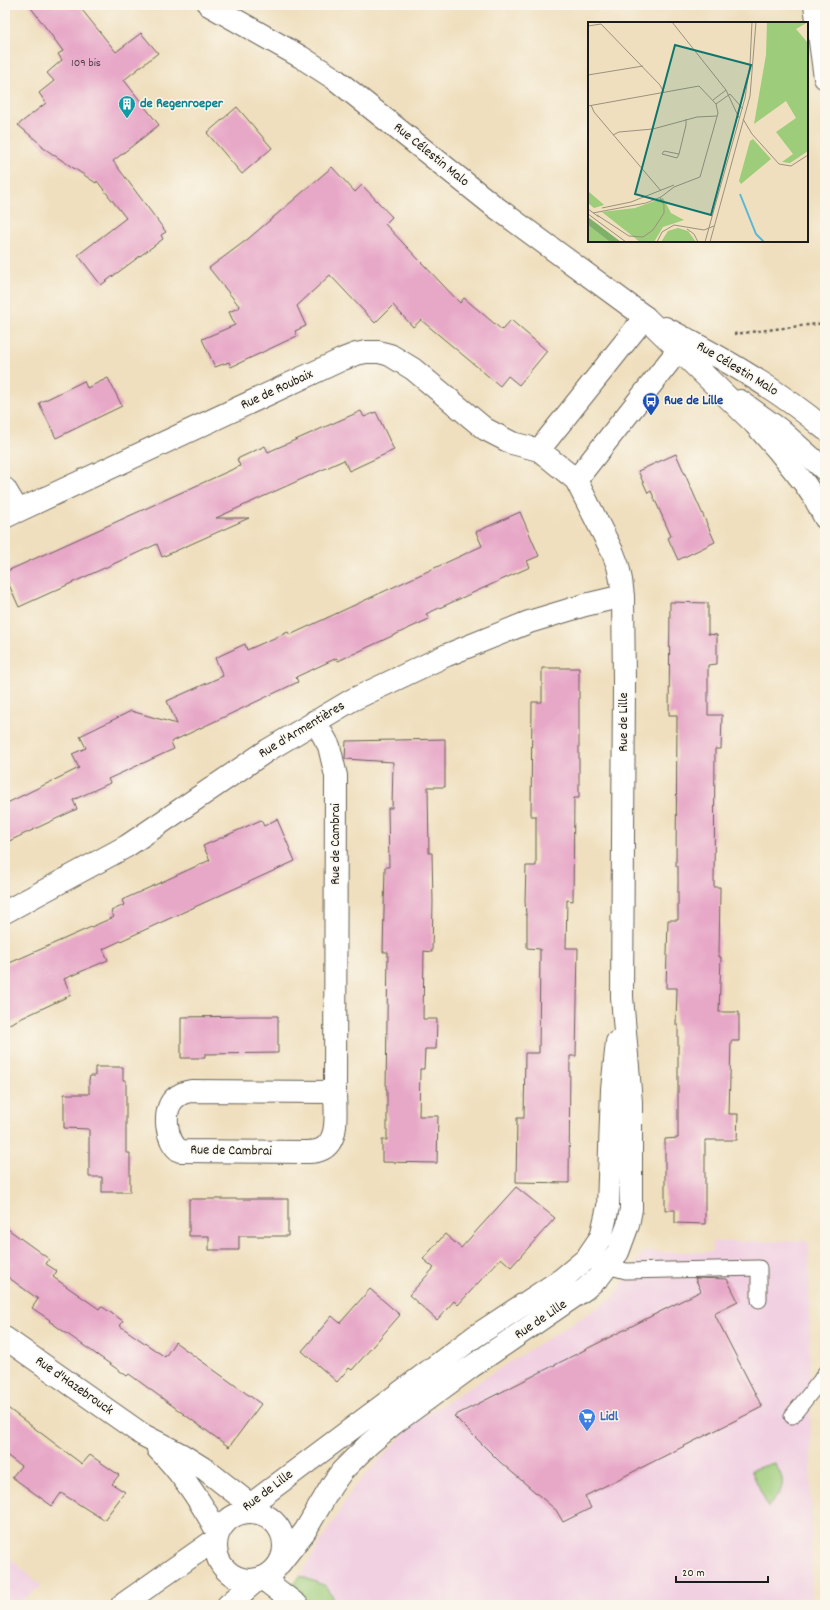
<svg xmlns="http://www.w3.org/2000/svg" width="830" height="1610" viewBox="0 0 830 1610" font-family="Dekko,sans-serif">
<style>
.built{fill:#f1d0e2}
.green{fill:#9dcc7a;stroke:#5c744b}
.building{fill:#e7a7c7}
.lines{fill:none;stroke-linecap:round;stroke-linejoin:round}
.service-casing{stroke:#666055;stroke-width:17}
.minor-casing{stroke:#666055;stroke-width:24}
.tertiary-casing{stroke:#666055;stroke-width:24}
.secondary-casing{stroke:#666055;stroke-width:24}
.trunk-casing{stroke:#666055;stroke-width:24}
.path{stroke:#666055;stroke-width:2.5;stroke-dasharray:3 3;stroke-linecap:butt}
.service{stroke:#fff;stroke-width:15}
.minor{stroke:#fff;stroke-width:22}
.tertiary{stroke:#fff;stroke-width:22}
.secondary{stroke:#fff;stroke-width:22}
.trunk{stroke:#fff;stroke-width:22}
.labels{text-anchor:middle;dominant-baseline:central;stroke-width:3;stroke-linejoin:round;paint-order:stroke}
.number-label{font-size:12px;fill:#4f3f47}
.culture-label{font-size:14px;font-weight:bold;fill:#0d838f;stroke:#fbf7ec;text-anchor:start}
.street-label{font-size:14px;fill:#1c1c1c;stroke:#fbf7ec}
.transit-label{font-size:14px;font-weight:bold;fill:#164399;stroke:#fbf7ec;text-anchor:start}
.shop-label{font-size:14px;font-weight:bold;fill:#366cbe;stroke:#fbf7ec;text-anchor:start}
.inset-river{fill:none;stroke:#5ab7d8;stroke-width:2}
.inset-road{fill:none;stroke:#9b917d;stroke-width:1}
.view{fill:#0f766e;fill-opacity:0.15;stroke:#0f766e;stroke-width:2}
.inset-edge{fill:none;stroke:#1c1c1c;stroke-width:2}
</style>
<rect width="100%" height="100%" fill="#fbf7ec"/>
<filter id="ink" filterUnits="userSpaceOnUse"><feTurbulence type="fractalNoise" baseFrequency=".025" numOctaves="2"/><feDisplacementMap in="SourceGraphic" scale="8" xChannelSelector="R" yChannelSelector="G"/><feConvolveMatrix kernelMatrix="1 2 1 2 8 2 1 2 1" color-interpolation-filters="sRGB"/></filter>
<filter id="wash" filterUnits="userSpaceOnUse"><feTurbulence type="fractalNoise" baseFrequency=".012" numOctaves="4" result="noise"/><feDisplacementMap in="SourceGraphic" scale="16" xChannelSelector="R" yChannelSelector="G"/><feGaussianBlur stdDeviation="0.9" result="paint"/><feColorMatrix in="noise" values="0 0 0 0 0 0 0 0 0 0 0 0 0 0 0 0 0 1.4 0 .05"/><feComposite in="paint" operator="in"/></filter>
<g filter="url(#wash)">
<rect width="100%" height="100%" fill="#efdfbe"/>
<!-- built -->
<path class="built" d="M809,1241L812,1605H338L326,1586L300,1576L354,1487L416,1421L614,1297L643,1252H712V1242Z
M5,1554L42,1586L15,1605H5Z"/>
<!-- green -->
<path class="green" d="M774,1463C789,1483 782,1491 768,1507L751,1470Z
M300,1576L326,1586L338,1605H271Z"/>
<g id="blocks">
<!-- building -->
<path class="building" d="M29,5H78L116,52L141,33L158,53L124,80L159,125L113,161L166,232L161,235L163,239L101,285L78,255L126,218L97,181L96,183L42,147L43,146L18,125L46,103L39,93L54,81L47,73L62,60L58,54L63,51Z
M237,107L272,148L242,174L207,133Z
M332,167L355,192L362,185L392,217L385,224L460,303L464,298L502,330L511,320L547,351L519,385L508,376L500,386L421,320L413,327L393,305L375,323L330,275L297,306L306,326L295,331L297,336L231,367L229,362L215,367L202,339L235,325L229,312L240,307L209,268L248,239Z
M108,378L122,406L56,438L39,403L84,381L87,388Z
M361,411L364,417L376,412L394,450L349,471L344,460L216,518H249L162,557L157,544L19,607L5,576V572L240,466L237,459L265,446L268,452Z
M676,454L715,542L678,560L668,538L671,536L651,491L648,493L638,471Z
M520,512L539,556L527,561L530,567L426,614L429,619L338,661L337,658L296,677L298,682L171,742L174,749L108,779L110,783L73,800L77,809L5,843V804L79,768L72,754L86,748L80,736L131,711L177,724L167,701L223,676L215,658L245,644L247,650L288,632L290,635L482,546L476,532Z
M670,602L708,603V634L717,635V664L708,665V715H722L721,749H715L714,887H720L719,957H721L719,1012H739V1041H731L729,1114H738L737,1140H705V1224L675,1223V1210H665V1139L678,1138V1025H676L677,988H666L668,920H678V866H676L677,715H669Z
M542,668H579V798H574L573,901L567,900L566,948H578L576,1056H570L569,1183L516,1182L517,1118H524L525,1053H539L540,949L527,948V915H526L525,901L526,866H536V816H531L532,702H542Z
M445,739V787H428L429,853H432L433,902L432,952L424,951L423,1019H437L436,1049H425L424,1069H420L419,1116H438L437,1163L382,1162V1140H387V1089H386L388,952H383L385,867H389L388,808H392L393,762L345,759L346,741Z
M277,819L295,861L103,949L108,960L64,979L71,995L5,1026V965L114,917L111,911L124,905L122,900L210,860L203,846L261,820L264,826Z
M252,1016H278V1053L205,1054V1058H181V1017Z
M95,1067H123V1080H126V1153H130V1192H102V1177H89V1129L64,1128V1094H89V1080L90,1076H95Z
M516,1187L555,1218L511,1267L501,1258L458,1305L454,1301L437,1320L409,1295L434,1268L423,1259L445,1234L461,1248Z
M189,1199H288V1236H239V1250H209V1236H189Z
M5,1227L49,1259L46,1264L57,1271L53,1277L99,1309L101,1306L123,1321L120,1326L165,1357L175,1342L261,1404L229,1447L129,1374L127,1376L49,1321L50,1320L32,1308L38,1299L5,1275Z
M695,1278L727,1279L738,1301L714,1313L762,1407L585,1496L591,1508L563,1522L556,1510L500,1462L454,1416L701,1291Z
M370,1289L400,1315L352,1370L349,1368L337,1382L302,1351L332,1316L340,1323Z
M5,1406L82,1464L90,1455L119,1475L112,1484L125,1492L104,1520L61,1493L52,1506L12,1477L21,1466L5,1454Z"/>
</g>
</g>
<g filter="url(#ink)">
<use href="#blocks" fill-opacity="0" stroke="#666055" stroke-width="1"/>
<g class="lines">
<!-- service casing -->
<g class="service-casing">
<path id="service" d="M600,1264L626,1271L759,1268V1300
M792,1416L820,1381L825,1373"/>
</g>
<!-- minor casing -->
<g class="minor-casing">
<path id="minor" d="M740,401L779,429L825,470
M539,450L645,317
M576,480L687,339
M5,489L18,511
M5,517L343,359L356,354L366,352H379L390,355L413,369L485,429L512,443L539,450L576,480L613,553L618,566L621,580L623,596L624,683L622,997L631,1102V1209L628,1225L618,1252L599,1277L585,1289L471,1367L393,1424L369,1444L342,1471L332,1485L305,1531L280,1563
M315,721L329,746L336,776L335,1092C335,1111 341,1145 317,1151C313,1152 308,1152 304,1152L180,1151C166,1142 162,1111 174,1099C179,1094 185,1092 191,1091L335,1092
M5,912L127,846L268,750L352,700L447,655L529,622L585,605L623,596
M5,1338L143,1435L182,1455L206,1470L261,1513
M158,1449C183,1474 201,1502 218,1533
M216 1546a34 34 0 1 1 68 0a34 34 0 1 1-68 0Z
M238,1514L474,1337L562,1279L586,1259L601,1237L608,1207L612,1089L617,1042
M122,1605L216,1539
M228,1605L257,1580"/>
</g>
<!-- tertiary casing -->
<g class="tertiary-casing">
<path id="tertiary" d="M209,5L301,57L335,79L494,206L645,317L755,424L777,449L805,484L815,499L825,518
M665,328C721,357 776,388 825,429"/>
</g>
<!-- secondary casing -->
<g class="secondary-casing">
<path id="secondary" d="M815,5L825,78"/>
</g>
<!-- trunk casing -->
<g class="trunk-casing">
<path id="trunk" d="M262,1578L297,1605"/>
</g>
<!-- path -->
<path class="path" d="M734,334L825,323"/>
<!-- service -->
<use href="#service" class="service"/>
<!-- minor -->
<use href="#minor" class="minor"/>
<!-- tertiary -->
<use href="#tertiary" class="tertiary"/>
<!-- secondary -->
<use href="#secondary" class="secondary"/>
<!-- trunk -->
<use href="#trunk" class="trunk"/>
</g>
</g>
<!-- icons -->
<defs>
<g id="building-pin" transform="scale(0.9)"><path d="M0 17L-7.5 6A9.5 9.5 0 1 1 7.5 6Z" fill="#0f9aa8" stroke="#fbf7ec"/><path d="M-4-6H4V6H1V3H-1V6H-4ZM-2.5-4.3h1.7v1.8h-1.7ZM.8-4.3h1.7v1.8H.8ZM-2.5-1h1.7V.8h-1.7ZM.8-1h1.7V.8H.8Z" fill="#fff"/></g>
<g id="bus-pin" transform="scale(0.9)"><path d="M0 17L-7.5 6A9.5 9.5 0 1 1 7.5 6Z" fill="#1a4fb4" stroke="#fbf7ec"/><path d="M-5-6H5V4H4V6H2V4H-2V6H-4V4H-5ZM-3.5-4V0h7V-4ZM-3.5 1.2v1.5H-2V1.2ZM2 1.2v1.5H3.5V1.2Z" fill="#fff"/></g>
<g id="supermarket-pin" transform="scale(0.9)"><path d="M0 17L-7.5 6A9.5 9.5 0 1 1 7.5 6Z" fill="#3f7fe0" stroke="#fbf7ec"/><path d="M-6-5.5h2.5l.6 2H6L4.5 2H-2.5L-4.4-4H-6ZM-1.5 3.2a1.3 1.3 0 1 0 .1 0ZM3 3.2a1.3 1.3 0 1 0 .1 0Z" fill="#fff"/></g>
</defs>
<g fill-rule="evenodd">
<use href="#building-pin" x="127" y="104"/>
<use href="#bus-pin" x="651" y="401"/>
<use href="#supermarket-pin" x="587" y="1417"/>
</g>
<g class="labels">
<!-- number labels -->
<g class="number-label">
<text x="86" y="63">109 bis</text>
</g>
<!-- culture labels -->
<g class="culture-label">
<text x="140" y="104">de Regenroeper</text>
</g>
<!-- street labels -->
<g class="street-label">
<text transform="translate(431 155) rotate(39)">Rue Célestin Malo</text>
<text transform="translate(737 369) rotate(31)">Rue Célestin Malo</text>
<text transform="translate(277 390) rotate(-25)">Rue de Roubaix</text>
<text transform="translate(624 722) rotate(-90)">Rue de Lille</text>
<text transform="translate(302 730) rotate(-31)">Rue d'Armentières</text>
<text transform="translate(336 844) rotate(-90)">Rue de Cambrai</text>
<text transform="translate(231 1151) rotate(1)">Rue de Cambrai</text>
<text transform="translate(541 1320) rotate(-34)">Rue de Lille</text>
<text transform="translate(74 1386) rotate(35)">Rue d'Hazebrouck</text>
<text transform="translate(268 1491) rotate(-37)">Rue de Lille</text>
</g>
<!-- transit labels -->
<g class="transit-label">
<text x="664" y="401">Rue de Lille</text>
</g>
<!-- shop labels -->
<g class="shop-label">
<text x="600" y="1417">Lidl</text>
</g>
</g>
<!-- overview -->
<g transform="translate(588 22)">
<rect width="220" height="220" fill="#efdfbe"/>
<path d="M179,0H220L208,7L220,21V129L202,141L194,140L205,132L188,110L208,96L198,79L166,102L178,33ZM165,117L183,137L153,162L151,159L162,119ZM0,169L14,181L16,183L6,186L0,181ZM75,176L83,191L96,198L75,205L66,220H52L14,190L47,186ZM0,203L22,220H0ZM90,206L100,209L108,220H73L80,209Z" fill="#9dcc7a"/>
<path d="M0,195L33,220H22L0,203Z" fill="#7eb06a"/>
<path class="inset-river" d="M152,172L168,212L176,220"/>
<path class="inset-road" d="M84,0L138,68L151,96M0,4L13,2L72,63L76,71M0,53L55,44M142,72L155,87M125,78L138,68M128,82L142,72M3,83L6,90L73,169M0,84L111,64L128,82L130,91L112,155L86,165L73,175L58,181L5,191M155,97L164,112L191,142L203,144L220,133M25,113L31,110L65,107L109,95L129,94M91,132L76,129L74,132L89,136L91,132L98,103V97M14,186L43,180L86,163M0,187L11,195M0,192L38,220M9,193L41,214L55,215L65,208L76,191V183L72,176M99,207L106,212L110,220M69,220L74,210L86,203L116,208L126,204M117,220L157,76L162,42L164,0M122,220L162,74L168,0"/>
<path class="view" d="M87,23L163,43L123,193L47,172Z"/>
<rect width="220" height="220" class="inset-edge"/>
</g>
<!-- margin -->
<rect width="830" height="1610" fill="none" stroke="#fbf7ec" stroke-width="20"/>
<!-- scale -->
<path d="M676 1576v6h92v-6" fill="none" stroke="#1c1c1c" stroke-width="2"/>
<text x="682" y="1576" font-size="12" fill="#1c1c1c" stroke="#fbf7ec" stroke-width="3" paint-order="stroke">20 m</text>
</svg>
